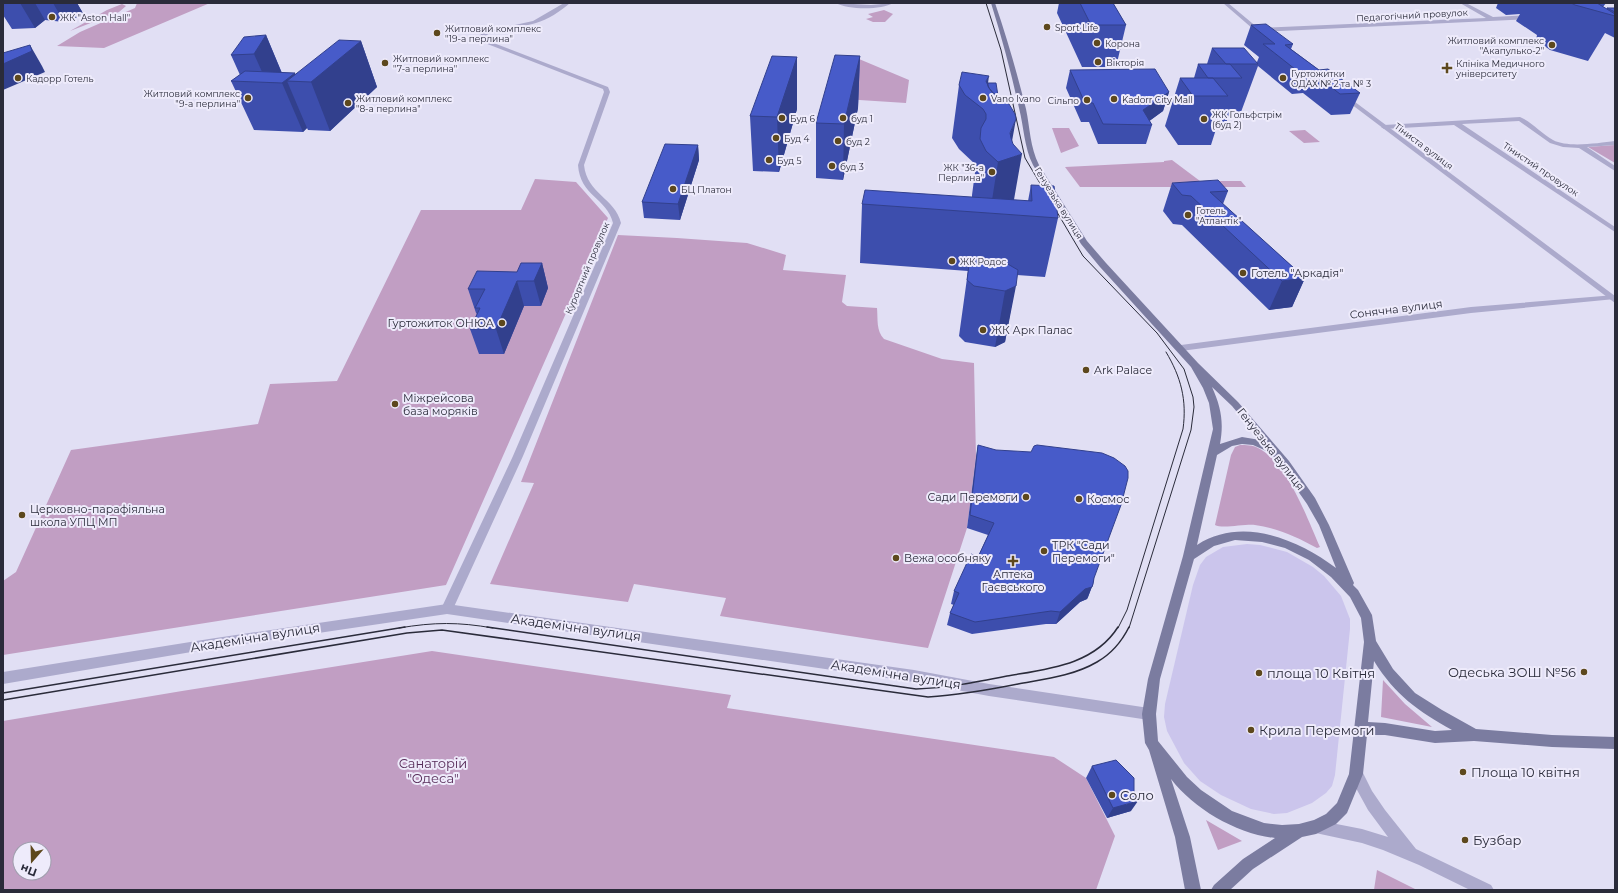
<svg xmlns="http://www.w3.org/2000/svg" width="1618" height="893" viewBox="0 0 1618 893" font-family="Montserrat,sans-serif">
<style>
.green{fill:#c19ec3;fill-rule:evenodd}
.plaza{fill:#cbc5ec}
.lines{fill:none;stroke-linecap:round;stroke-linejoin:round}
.minor{fill:#acaacc;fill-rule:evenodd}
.tertiary{fill:#acaacc;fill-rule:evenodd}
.secondary{fill:#7b7ca0;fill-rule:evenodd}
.tram-far1{stroke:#2a2b3a;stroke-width:1}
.tram{stroke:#2a2b3a;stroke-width:1.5}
.wall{fill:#3d4ead}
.shaded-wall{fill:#32408d}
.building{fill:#475bc9;stroke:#32408d}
.poi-dot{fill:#5d481d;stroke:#eeebfb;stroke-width:1.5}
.labels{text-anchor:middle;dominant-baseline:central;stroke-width:4;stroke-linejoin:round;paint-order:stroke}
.far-street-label{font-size:9px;fill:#2a2b3a;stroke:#eeebfb}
.far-poi-label{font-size:9px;fill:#2a2b3a;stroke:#eeebfb;text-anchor:start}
.poi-label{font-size:11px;fill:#2a2b3a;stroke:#eeebfb;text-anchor:start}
.street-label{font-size:11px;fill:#2a2b3a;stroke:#eeebfb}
.near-street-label{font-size:13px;fill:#2a2b3a;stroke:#eeebfb}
.near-poi-label{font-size:13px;fill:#2a2b3a;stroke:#eeebfb;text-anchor:start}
.near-park-label{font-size:13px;fill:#572c59;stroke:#eeebfb}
</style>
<rect width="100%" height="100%" fill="#e1dff4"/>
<!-- green -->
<path class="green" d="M137,3H210L104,48L57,46L80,32L135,8Z
M122,4L126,6L119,12L70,31L107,10Z
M884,10L893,14L885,22H873L866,19L873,17L868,14Z
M859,59L909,80L906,103L844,99Z
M1052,128H1069L1079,146L1061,153Z
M1305,130L1320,142L1304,143L1289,131Z
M1615,145V163L1588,147Z
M1172,160L1200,181H1241L1246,187H1080L1065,167L1164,162V161Z
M535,179L576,182L608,218L446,585L3,655V581L16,572L71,450L258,424L270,384L337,381L421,210H521Z
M618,235L677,238L747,243L786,255L783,270L846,275L842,302L847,306L877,308C878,319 876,331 884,339L942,359L974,363L976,458L967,528L928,648L720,616L726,598L634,584L628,602L490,584L534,483L521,482Z
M1240,445C1246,445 1253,445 1258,448C1287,462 1307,518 1320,547L1317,548C1297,537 1277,528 1255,525C1244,524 1222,529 1215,525L1231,455L1235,447Z
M432,651L731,695L727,708L1054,757L1086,778L1115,836L1096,890H3V721L182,691ZM20,849H44V873H20Z
M1383,680L1405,704L1432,727L1381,717Z
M1206,820L1242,841L1218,850Z
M1377,870L1417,890H1374Z"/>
<!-- plaza -->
<path class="plaza" d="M1247,544L1260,545L1287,552L1313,567L1324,576L1341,596L1350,619V629L1335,775L1332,786L1326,793L1312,803L1287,813L1274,814L1251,809L1221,795L1200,781L1184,763L1167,731L1164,717L1165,704L1193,585L1200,565L1206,557L1223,547Z"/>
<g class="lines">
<!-- minor -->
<path class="minor" d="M564,3H570C561,11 547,20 536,23C522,28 492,26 483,39L608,87L610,92L584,165C587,194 615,198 621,223L523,456L453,609L451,613L447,614L443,613L441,609L513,456L613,223C607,198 580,196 578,165L604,92L603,89L477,40L481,34L487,31L533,21Z
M836,3L871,5L893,3C882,10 848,10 836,3Z
M1460,3H1466L1493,17L1531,15L1534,17L1531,19L1259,32L1256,30L1259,28L1486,18Z
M1520,117C1532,122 1542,134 1553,140C1568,148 1598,143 1615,141V145L1587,147L1615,166V171L1579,148L1563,147L1550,143L1519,121L1462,124L1615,227V232L1454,125L1384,129L1381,127L1384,125Z
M1615,295V299L1471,313L1181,351L1177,348L1181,345L1471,307Z"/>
<!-- tertiary -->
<path class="tertiary" d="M1223,3H1228L1264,33V35H1260Z
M1343,96H1347L1615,296V303L1343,98Z
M447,604L914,670L989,684L1149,708L1154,710L1156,714L1154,718L1149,720L989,696L914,682L447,614L209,649L3,684V672L209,639Z
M1356,767L1361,769L1372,791L1385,810L1416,849L1491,885L1494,890H1470L1419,865L1383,850L1362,843L1311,832L1309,827L1311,822L1316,820L1362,829L1388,837L1368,810L1351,779L1349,774L1351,769Z"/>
<!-- secondary -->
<path class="secondary" d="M991,3H995C1007,38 1017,73 1026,109C1030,128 1030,147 1039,165L1087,241L1106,263L1198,363L1238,402L1289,461L1315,498L1329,525L1354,583L1353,585L1358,590L1372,615L1376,641L1393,669L1415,693L1442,710L1476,729L1552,735L1615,737V749L1552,747L1474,741L1435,743L1385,735H1367L1363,774L1347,813L1336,824L1316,834L1302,837L1253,869L1230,890H1211L1214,885L1243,859L1275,838C1237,834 1194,809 1171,779L1190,837L1201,890H1185L1175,837L1149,750L1145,743L1142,714L1148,679L1183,556L1213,429L1209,403L1203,388L1191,367L1100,267L1081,244L1033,165C1024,147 1024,127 1019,108C1011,72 1002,38 991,3ZM1212,387L1232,406L1260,440L1242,437L1220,444C1224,422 1221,407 1212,387ZM1242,444L1253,445L1271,453L1281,467L1307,504L1319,525L1336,568C1297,539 1242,516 1197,545L1217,455L1232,446ZM1235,540L1262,542L1285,548L1309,560L1331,577L1350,597L1361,618L1364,642L1349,774L1337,803L1326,814L1314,820L1299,824L1282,825L1264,823L1232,811L1201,790L1187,777L1158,741L1156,714L1160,679L1194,559L1214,546ZM1374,661C1395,695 1418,711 1452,730L1435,731L1385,723L1368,722Z"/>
<!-- tram-far1 -->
<path class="tram-far1" d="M986,3L1001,50L1025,158L1083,256L1157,333L1184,369L1193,397L1194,407L1191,430L1129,628
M399,628C435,622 458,622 493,628
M1118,628L1127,610L1183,429C1187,400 1181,377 1166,352"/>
<!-- tram -->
<path class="tram" d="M487,627L916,689C947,688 977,682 1007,676C1048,669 1094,665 1118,627
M3,693L405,627
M3,700L407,633L442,630L928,697C959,695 988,690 1018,684C1045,679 1073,676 1097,662C1111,654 1122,641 1129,627"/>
</g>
<!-- wall -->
<path class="wall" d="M3,3H77L84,15L64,22L45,20L35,28L12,29L3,15Z
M1059,3H1113L1126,25L1116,67H1082L1057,13Z
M1498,3H1606L1603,7L1606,9L1607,8H1615V38L1605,33L1588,61L1550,50L1536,40L1537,35L1516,21L1520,14L1506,15L1496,8Z
M1251,25L1293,44L1291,49L1319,70L1360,93L1350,114L1331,115L1303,93L1292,94L1258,66L1241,112H1230L1225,126H1217L1211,145H1178L1165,126L1180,78H1194L1198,64H1207L1212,48L1257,62L1259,57L1244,45Z
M266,35L282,73H295V75L361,41L377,87L330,131L308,130L307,128L303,132L254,130L231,81L240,75L231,55Z
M860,56L858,108L843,180L816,178V123Z
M797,57V109L779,172L753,171L750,116Z
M1070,70L1169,92L1163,111L1149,121L1152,125L1146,144H1098L1089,122H1081L1066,88Z
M988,83L998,96L1012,142L1014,200L1028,201L1031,185L1058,218L1045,277L1017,275L1005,342L995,347L965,342L959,336L968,271L860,263L862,204L972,197V195L976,165L959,149L952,138L959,85Z
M698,145L699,160L680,220L644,218L642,202Z
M1172,183L1228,191L1223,204L1305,278L1292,307L1269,310L1182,225L1173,224L1163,211Z
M542,263L548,288L541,306H524L504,354H479L470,329L477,314L476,313L468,289Z
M978,445L1094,578L1093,584L1088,597L1087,599L1080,602L1056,624H1046L972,634L947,625L950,613L954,605L951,604L954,591L978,557L988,535L967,528L976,458Z
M1092,766L1131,811L1107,818L1086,778Z"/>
<!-- shaded-wall -->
<path class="shaded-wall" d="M20,3H35L45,20L35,28Z
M53,3H77L84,15L64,22Z
M266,35L285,81L295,73L298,82L287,81L307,128L303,132L282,83H267L254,54Z
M361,41L377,87L330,131L311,82Z
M30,45L42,66L45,72L3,90V64Z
M860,56L858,108L843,180L844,124Z
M797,57V109L779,172L777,117Z
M989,76L984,111L986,81Z
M1169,92L1163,111L1144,125L1143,110Z
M1016,119L1009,158L1022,154L1012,211L990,213L998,162Z
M698,145L699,160L680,220L678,204Z
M542,263L548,288L541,306L534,281Z
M1305,278L1292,307L1269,310L1282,281Z
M517,281L524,306L504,354L496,329Z
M1016,286L1005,342L995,347L1005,291Z
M1093,584L1088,597L1087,599L1080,602L1056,624L1060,612L1085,589Z
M1138,801L1131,811L1107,818L1113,808Z"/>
<!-- building -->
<path class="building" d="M1080,3H1113L1126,25H1091Z
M1571,3H1597L1615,14V16L1575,5Z
M1607,8H1615V12Z
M1266,24L1293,44L1285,45L1319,70L1328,69L1360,93L1340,94L1312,72L1300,73L1263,44H1275L1251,25Z
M266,35L254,54L231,55L244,37Z
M339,40L361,41L311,82L287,81Z
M30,45L32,51L3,64V53Z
M1212,48H1244L1258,64H1226Z
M835,55L860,56L844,124L816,123Z
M772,56L797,57L777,117L750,116Z
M1198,64H1230L1242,78H1208Z
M1155,69L1169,92L1143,110L1152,125L1103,124L1093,103H1085L1070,70Z
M245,71L295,73L282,83L231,81Z
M962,72L989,76L986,81L989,88L993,93L1009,104L1015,114L1016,119L1010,133L1011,138L1013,144L1022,154L998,162L986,151L980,139L981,128L986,119V114L983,109L965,95L959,85Z
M1180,78H1213L1228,96H1193Z
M988,83H996L998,96L993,93L989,88L988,86Z
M665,144L698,145L678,204L642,202Z
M1218,180L1228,191L1210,192L1305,278L1282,281L1191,196L1182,195L1172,183Z
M1031,185L1054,186L1058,218L862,204L865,190L1032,201Z
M979,260L1006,263L1018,270L1016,286L1005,291L974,286L967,280L969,265Z
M521,263H542L534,281H517L496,329H470L480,308H475L485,289H468L477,271L517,272Z
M978,445L996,450L1031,452L1034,446L1037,445L1102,453L1114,458L1125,466L1128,471V478L1121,505L1094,578L1093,584L1092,587L1085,589L1060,612L1051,611L975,622L950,613L959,593L954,591L971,554L978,557L994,523L970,515Z
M1116,760L1134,778V791L1138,801L1113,808L1092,766Z"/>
<!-- markers -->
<g class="poi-dot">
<circle cx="52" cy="17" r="4"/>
<circle cx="1047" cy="27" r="4"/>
<circle cx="437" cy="33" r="4"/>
<circle cx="1097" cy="43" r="4"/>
<circle cx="1552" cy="45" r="4"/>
<circle cx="1098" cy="62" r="4"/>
<circle cx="385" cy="63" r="4"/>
<path d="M1445 62h4v4h4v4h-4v4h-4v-4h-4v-4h4z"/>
<circle cx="18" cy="78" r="4"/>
<circle cx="1283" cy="78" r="4"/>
<circle cx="248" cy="98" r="4"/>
<circle cx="983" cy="98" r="4"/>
<circle cx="1114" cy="99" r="4"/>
<circle cx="1087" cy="100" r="4"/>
<circle cx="348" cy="103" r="4"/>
<circle cx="782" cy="118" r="4"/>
<circle cx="843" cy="118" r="4"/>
<circle cx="1204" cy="119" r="4"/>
<circle cx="776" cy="138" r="4"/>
<circle cx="838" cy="141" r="4"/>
<circle cx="769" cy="160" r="4"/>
<circle cx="832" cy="166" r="4"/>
<circle cx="992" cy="172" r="4"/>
<circle cx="673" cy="189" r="4"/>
<circle cx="1188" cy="215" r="4"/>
<circle cx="952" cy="261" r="4"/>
<circle cx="1243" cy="273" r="4"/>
<circle cx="502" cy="323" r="4"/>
<circle cx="983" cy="330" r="4"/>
<circle cx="1086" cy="370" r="4"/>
<circle cx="395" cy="404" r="4"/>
<circle cx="1026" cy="497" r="4"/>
<circle cx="1079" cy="499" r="4"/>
<circle cx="22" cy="515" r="4"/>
<circle cx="1044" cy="551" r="4"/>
<circle cx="896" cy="558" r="4"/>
<path d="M1011 555h4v4h4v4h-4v4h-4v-4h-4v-4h4z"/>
<circle cx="1584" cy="672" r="4"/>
<circle cx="1259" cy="673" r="4"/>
<circle cx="1251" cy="730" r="4"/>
<circle cx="1463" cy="772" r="4"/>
<circle cx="1112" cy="795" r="4"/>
<circle cx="1465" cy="840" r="4"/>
</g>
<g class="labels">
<!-- far-street labels -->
<g class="far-street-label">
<text transform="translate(1412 15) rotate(-3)">Педагогічний провулок</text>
<text transform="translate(1424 146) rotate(37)">Тіниста вулиця</text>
<text transform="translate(1541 169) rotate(34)">Тінистий провулок</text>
<text transform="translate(1059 203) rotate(58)">Генуезька вулиця</text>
<text transform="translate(587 268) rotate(-67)">Курортний провулок</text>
</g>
<!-- far-poi labels -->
<g class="far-poi-label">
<text x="60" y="17">ЖК "Aston Hall"</text>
<text x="1055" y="27">Sport Life</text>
<text x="445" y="28">Житловий комплекс<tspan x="445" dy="10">"19-а перлина"</tspan></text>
<text x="1544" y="40" text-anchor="end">Житловий комплекс<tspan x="1544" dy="10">"Акапулько-2"</tspan></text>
<text x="1105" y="43">Корона</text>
<text x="393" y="58">Житловий комплекс<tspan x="393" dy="10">"7-а перлина"</tspan></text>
<text x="1106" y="62">Вікторія</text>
<text x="1456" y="63">Клініка Медичного<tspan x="1456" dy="10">університету</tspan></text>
<text x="1291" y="73">Гуртожитки<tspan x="1291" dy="10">ОДАХ № 2 та № 3</tspan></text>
<text x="26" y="78">Кадорр Готель</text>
<text x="240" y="93" text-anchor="end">Житловий комплекс<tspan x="240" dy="10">"9-а перлина"</tspan></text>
<text x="356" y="98">Житловий комплекс<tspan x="356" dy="10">"8-а перлина"</tspan></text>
<text x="991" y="98">Vano Ivano</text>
<text x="1122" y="99">Kadorr City Mall</text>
<text x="1079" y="100" text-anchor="end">Сільпо</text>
<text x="1212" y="114">ЖК Гольфстрім<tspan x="1212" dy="10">(буд 2)</tspan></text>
<text x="790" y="118">Буд 6</text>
<text x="851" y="118">буд 1</text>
<text x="784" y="138">Буд 4</text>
<text x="846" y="141">буд 2</text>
<text x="777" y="160">Буд 5</text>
<text x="840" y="166">буд 3</text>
<text x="984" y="167" text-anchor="end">ЖК "36-а<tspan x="984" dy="10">Перлина"</tspan></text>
<text x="681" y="189">БЦ Платон</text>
<text x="1196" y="210">Готель<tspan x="1196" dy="10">"Атлантік"</tspan></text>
<text x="960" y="261">ЖК Родос</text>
</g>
<!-- poi labels -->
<g class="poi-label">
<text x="1251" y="273">Готель "Аркадія"</text>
<text x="494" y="323" text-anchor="end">Гуртожиток ОНЮА</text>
<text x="991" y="330">ЖК Арк Палас</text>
<text x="1094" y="370">Ark Palace</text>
<text x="403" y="398">Міжрейсова<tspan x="403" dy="13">база моряків</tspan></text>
<text x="1018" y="497" text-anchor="end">Сади Перемоги</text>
<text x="1087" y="499">Космос</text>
<text x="30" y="509">Церковно-парафіяльна<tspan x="30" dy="13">школа УПЦ МП</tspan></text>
<text x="1052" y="545">ТРК "Сади<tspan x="1052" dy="13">Перемоги"</tspan></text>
<text x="904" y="558">Вежа особняку</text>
<text x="1013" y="574" text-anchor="middle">Аптека<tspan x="1013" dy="13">Гаєвського</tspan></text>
</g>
<!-- street labels -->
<g class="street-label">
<text transform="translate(1396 309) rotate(-7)">Сонячна вулиця</text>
<text transform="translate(1271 449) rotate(52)">Генуезька вулиця</text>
</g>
<!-- near-street labels -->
<g class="near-street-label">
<text transform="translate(576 627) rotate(8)">Академічна вулиця</text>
<text transform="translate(255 637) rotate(-9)">Академічна вулиця</text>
<text transform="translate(896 674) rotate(9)">Академічна вулиця</text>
</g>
<!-- near-poi labels -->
<g class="near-poi-label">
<text x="1576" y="672" text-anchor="end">Одеська ЗОШ №56</text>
<text x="1267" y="673">площа 10 Квітня</text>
<text x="1259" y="730">Крила Перемоги</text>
<text x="1471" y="772">Площа 10 квітня</text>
<text x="1120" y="795">Соло</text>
<text x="1473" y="840">Бузбар</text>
</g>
<!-- near-park labels -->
<g class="near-park-label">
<text x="433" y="763">Санаторій<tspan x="433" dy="15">"Одеса"</tspan></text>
</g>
</g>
<!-- border -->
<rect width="1618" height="893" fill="none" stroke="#2a2b3a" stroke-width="8"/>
<!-- north arrow -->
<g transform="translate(32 861) rotate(200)"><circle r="19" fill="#eeebfb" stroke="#a09eae"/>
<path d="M0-3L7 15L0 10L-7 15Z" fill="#5d481d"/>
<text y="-6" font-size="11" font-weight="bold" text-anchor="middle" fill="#2a2b3a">Пн</text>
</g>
</svg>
